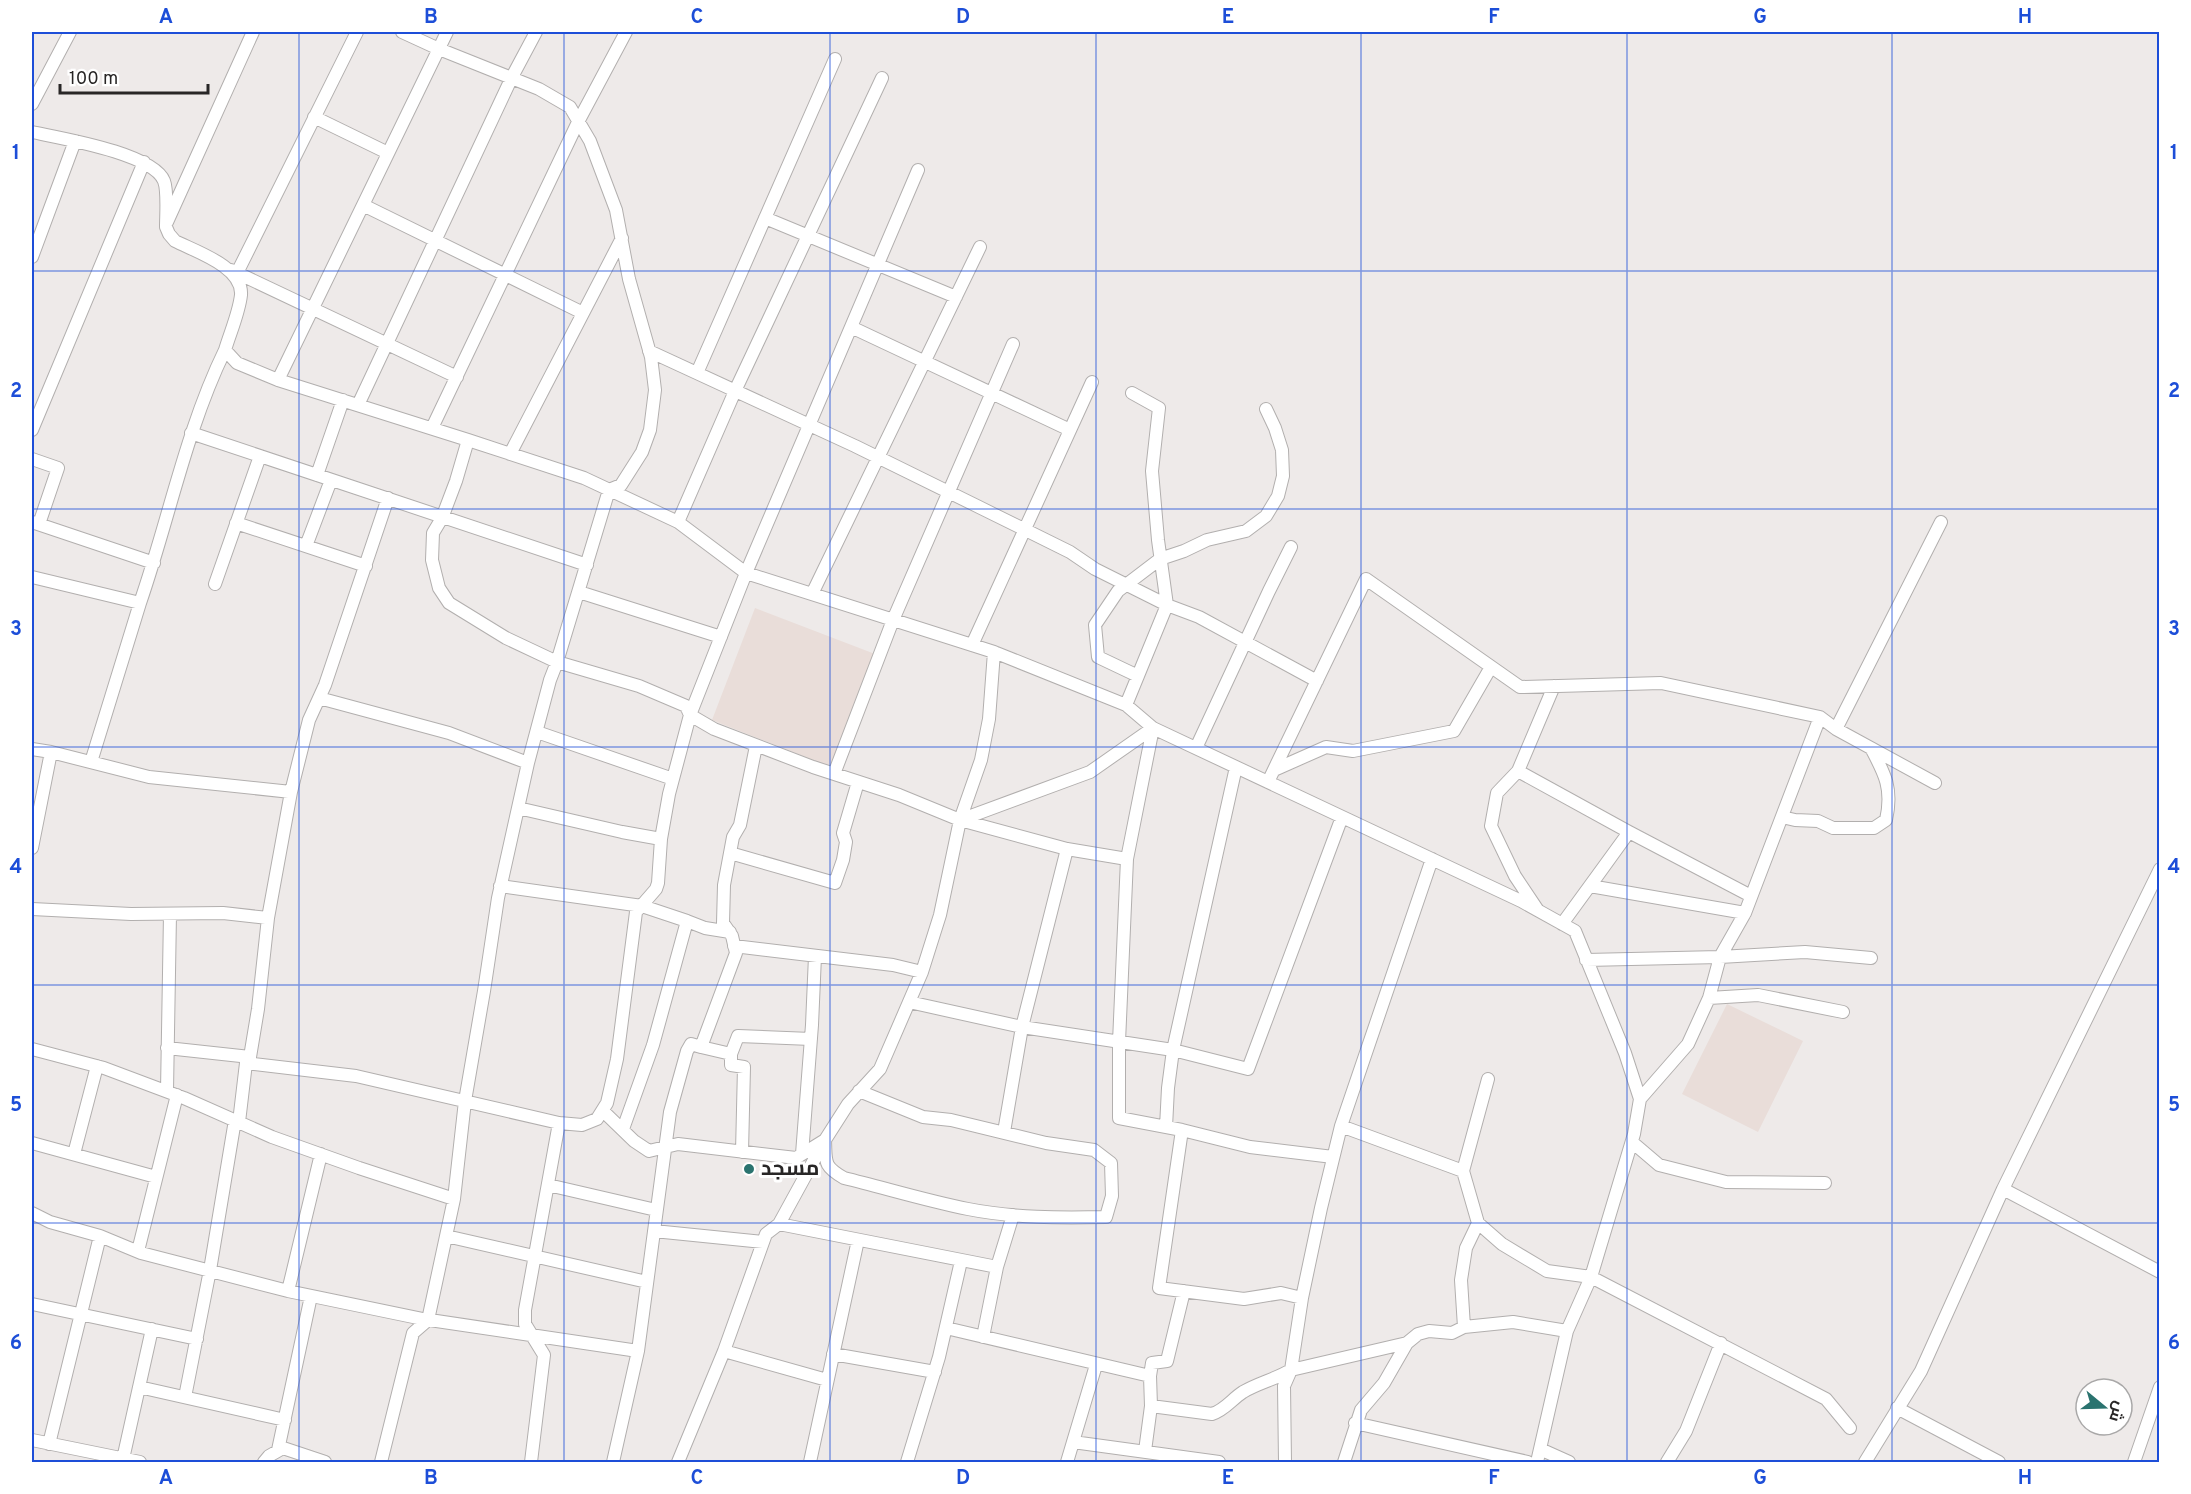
<svg xmlns="http://www.w3.org/2000/svg" width="2191" height="1494" viewBox="0 0 2191 1494" font-family="Overpass,Cairo,sans-serif">
<style>
.built{fill:#e9ddd9}
.lines{fill:none;stroke-linecap:round;stroke-linejoin:round}
.minor-casing{stroke:#b2afae;stroke-width:14}
.minor{stroke:#fff;stroke-width:12}
.grid{fill:none;stroke:#1d4ed8;stroke-width:1.5;stroke-opacity:0.55}
.poi-dot{fill:#2a736f;stroke:#fff;stroke-width:2}
.labels{text-anchor:middle;dominant-baseline:central;stroke-width:6;stroke-linejoin:round;paint-order:stroke}
.poi-label{font-size:21px;font-weight:bold;fill:#282626;stroke:#fff;text-anchor:start}
.neatline{fill:none;stroke:#1d4ed8;stroke-width:2}
.grid-label{font-size:20px;text-anchor:middle;font-weight:bold;fill:#1d4ed8}
</style>
<rect width="100%" height="100%" fill="#eeeae9"/>
<!-- built -->
<path class="built" d="M755,608L875,654L833,768L712,720Z
M1727,1004L1803,1041L1758,1132L1682,1094Z"/>
<g class="lines">
<!-- minor casing -->
<g class="minor-casing">
<path id="minor" d="M402,32L439,49L539,89L570,107L590,141L616,210L629,279L651,357L655,390L650,430L642,452L621,485L609,490L557,662L639,686L686,706L690,715L714,729L813,767L899,795L960,820L1067,849L1127,859
M32,104L70,32
M314,117L388,153
M32,132C59,138 153,153 164,181C168,191 166,215 166,227L169,234L175,241C197,252 243,267 241,295C239,313 230,333 225,350
M363,205L583,313
M765,218L956,297
M167,222L253,32
M32,257L75,141
M231,270L457,377
M237,273L357,32
M851,327L1070,430
M649,351L855,446L979,507L1070,552L1095,569L1167,605L1199,617L1317,681
M697,373L835,59
M278,380L447,32
M358,405L512,77L536,32
M432,428L578,122L626,32
M32,430L144,162
M191,433L587,565
M468,440L584,478L678,522L746,573L994,652L989,719L981,760L960,820L940,915L922,972L880,1069L848,1104L825,1140L779,1224L766,1234L724,1351L678,1462
M510,454L622,238
M32,459L58,468L39,524
M317,475L343,400
M32,522L154,563
M678,522L735,391L882,78
M236,523L366,566
M306,546L331,480
M32,577L140,603C169,519 186,430 225,350L237,363L278,380L468,440L456,481L442,518L433,533L432,560L439,588L449,603L506,638L557,662L550,680L528,763L498,898L484,991L465,1101L454,1199L428,1320L413,1333L381,1462
M215,584L260,456
M579,592L721,637
M812,594L980,247
M972,645L1092,382
M1138,676L1098,657L1095,625L1118,591L1160,559L1184,551L1207,540L1246,531L1266,516L1278,496L1283,476L1282,450L1275,428L1266,409
M319,698L449,733L528,763
M1126,705L1167,605L1158,540L1152,471L1159,408L1132,393
M1836,729L1935,783
M537,732L673,779
M1196,748L1269,591L1291,547
M32,749L51,752L149,777L291,792
M91,762L140,603
M1274,770L1326,747L1353,751L1454,731L1491,667
M1518,771L1554,686
M834,774L893,620L1013,344
M1268,782L1366,579L1520,687L1661,683L1820,717
M518,808L622,832L661,839
M1782,817L1795,820L1818,821L1833,828H1874L1886,820C1893,789 1885,774 1871,748
M960,820L1090,772L1153,728L1126,705L994,652
M32,848L51,752
M730,853L835,883L843,860L846,842L843,833L858,782
M500,886L642,906L687,921
M32,909L131,914L223,913L268,918
M1537,909L1515,876L1491,826L1497,793L1518,771L1629,832L1751,896
M1562,924L1629,832L1590,886L1745,913
M734,946L893,965L922,972
M1586,960L1720,957L1745,913L1820,717L1836,729L1941,522
M1709,998L1758,995L1843,1012
M909,1002L1022,1027L1173,1050L1248,1069L1342,817
M701,1047L731,1054V1065L744,1067L742,1152
M167,1048L250,1057
M32,1049L104,1068L184,1098L272,1137L359,1168L454,1199
M731,1054L738,1036L811,1039
M246,1063L356,1076L559,1123L582,1125L597,1119L607,1103L617,1059L636,912L656,889L658,883L661,839L669,794L690,715L746,573L918,170
M1488,1079L1463,1171L1478,1223L1502,1244L1547,1271L1591,1277L1826,1399L1850,1428
M167,1091L170,914
M603,1111L634,1141L649,1151L678,1144L796,1158L825,1140C826,1162 823,1166 844,1178C885,1188 927,1201 968,1209C1013,1218 1060,1218 1106,1217L1112,1196L1111,1163L1094,1150L1046,1143L951,1120L923,1117L859,1091
M239,1122L246,1063L250,1057L258,1009L268,918L291,792L309,720L325,685L388,498
M1341,1126L1463,1171
M1166,1127L1168,1088L1173,1050L1236,767
M623,1129L653,1045L687,921L705,928L730,932
M1182,1130L1159,1288L1244,1299L1281,1293L1302,1298
M1004,1132L1022,1027L1067,849
M1632,1142L1659,1165L1726,1182L1825,1183
M32,1143L156,1177
M74,1154L97,1066
M802,1154L812,1025L815,956
M1333,1157L1250,1147L1182,1130L1119,1118V1042L1127,859L1153,728L1521,901L1575,931L1625,1053L1640,1099
M548,1185L656,1210
M2003,1189L2160,1272
M32,1213L50,1222L100,1236L141,1253L288,1291L423,1319L638,1351
M779,1224L997,1267
M654,1231L763,1242
M446,1236L647,1282
M138,1251L177,1095
M288,1291L321,1154
M32,1304L197,1339
M1464,1327L1461,1280L1466,1248L1478,1223
M946,1328L1150,1376
M983,1337L997,1267L1013,1215
M724,1351L827,1380
M833,1354L935,1372
M139,1387L285,1420
M185,1397L210,1270L235,1120
M1151,1406L1212,1414C1225,1410 1232,1399 1243,1392C1258,1383 1276,1379 1291,1370L1407,1343L1418,1334L1429,1331L1452,1333L1464,1327L1513,1322L1567,1331
M1897,1408L1999,1462
M1355,1423L1528,1462
M32,1440L140,1462
M1073,1442L1219,1462
M49,1444L100,1236
M1540,1449L1569,1462
M278,1450L311,1296
M1145,1451L1151,1406L1150,1376L1152,1363L1167,1361L1184,1291
M123,1459L152,1329
M264,1462L269,1456L283,1448L325,1462
M531,1462L544,1355L525,1324V1310L559,1123
M613,1462L638,1351L670,1112L687,1051L691,1044L701,1047L736,953L732,936L723,923L724,885L733,837L740,825L756,746
M810,1462L858,1240
M907,1462L939,1357L961,1261
M1067,1462L1096,1365
M1285,1462L1284,1386L1291,1370L1302,1298L1321,1208L1341,1126L1432,859
M1344,1462L1361,1410L1384,1383L1407,1343
M1537,1462L1567,1331L1591,1277L1634,1134L1640,1099L1688,1044L1709,998L1720,957L1805,952L1871,958
M1667,1462L1686,1431L1721,1343
M1865,1462L1921,1371L2003,1189L2160,869
M2134,1462L2160,1387"/>
</g>
<!-- minor -->
<use href="#minor" class="minor"/>
</g>
<!-- grid -->
<path class="grid" d="M299,32V1462M564,32V1462M830,32V1462M1096,32V1462M1361,32V1462M1627,32V1462M1892,32V1462M32,271H2160M32,509H2160M32,747H2160M32,985H2160M32,1223H2160"/>
<!-- markers -->
<circle class="poi-dot" cx="749" cy="1169" r="6"/>
<g class="labels">
<!-- poi labels -->
<g class="poi-label">
<text x="761" y="1169">مسجد</text>
</g>
</g>
<!-- border -->
<rect width="2191" height="1494" fill="none" stroke="#ffffff" stroke-width="66"/>
<!-- north arrow -->
<g transform="translate(2104 1407) rotate(109)"><circle r="28" fill="#ffffff" stroke="#a9a8a8" stroke-width="1.5"/>
<path d="M0-4.5L10 22L0 15L-10 22Z" fill="#2a736f"/>
<text y="-9" font-size="16" font-weight="bold" text-anchor="middle" fill="#282626">ش</text>
</g>
<!-- scale -->
<path d="M60 84v9h148v-9" fill="none" stroke="#282626" stroke-width="3"/>
<text x="69" y="84" font-size="18" fill="#282626" stroke="#ffffff" stroke-width="4.5" paint-order="stroke">100 m</text>
<rect x="33" y="33" width="2125" height="1428" class="neatline"/>
<g class="grid-label">
<text x="166" y="23">A</text>
<text x="431" y="23">B</text>
<text x="697" y="23">C</text>
<text x="963" y="23">D</text>
<text x="1228" y="23">E</text>
<text x="1494" y="23">F</text>
<text x="1760" y="23">G</text>
<text x="2025" y="23">H</text>
<text x="16" y="159">1</text>
<text x="2174" y="159">1</text>
<text x="16" y="397">2</text>
<text x="2174" y="397">2</text>
<text x="16" y="635">3</text>
<text x="2174" y="635">3</text>
<text x="16" y="873">4</text>
<text x="2174" y="873">4</text>
<text x="16" y="1111">5</text>
<text x="2174" y="1111">5</text>
<text x="16" y="1349">6</text>
<text x="2174" y="1349">6</text>
<text x="166" y="1484">A</text>
<text x="431" y="1484">B</text>
<text x="697" y="1484">C</text>
<text x="963" y="1484">D</text>
<text x="1228" y="1484">E</text>
<text x="1494" y="1484">F</text>
<text x="1760" y="1484">G</text>
<text x="2025" y="1484">H</text>
</g>
</svg>
